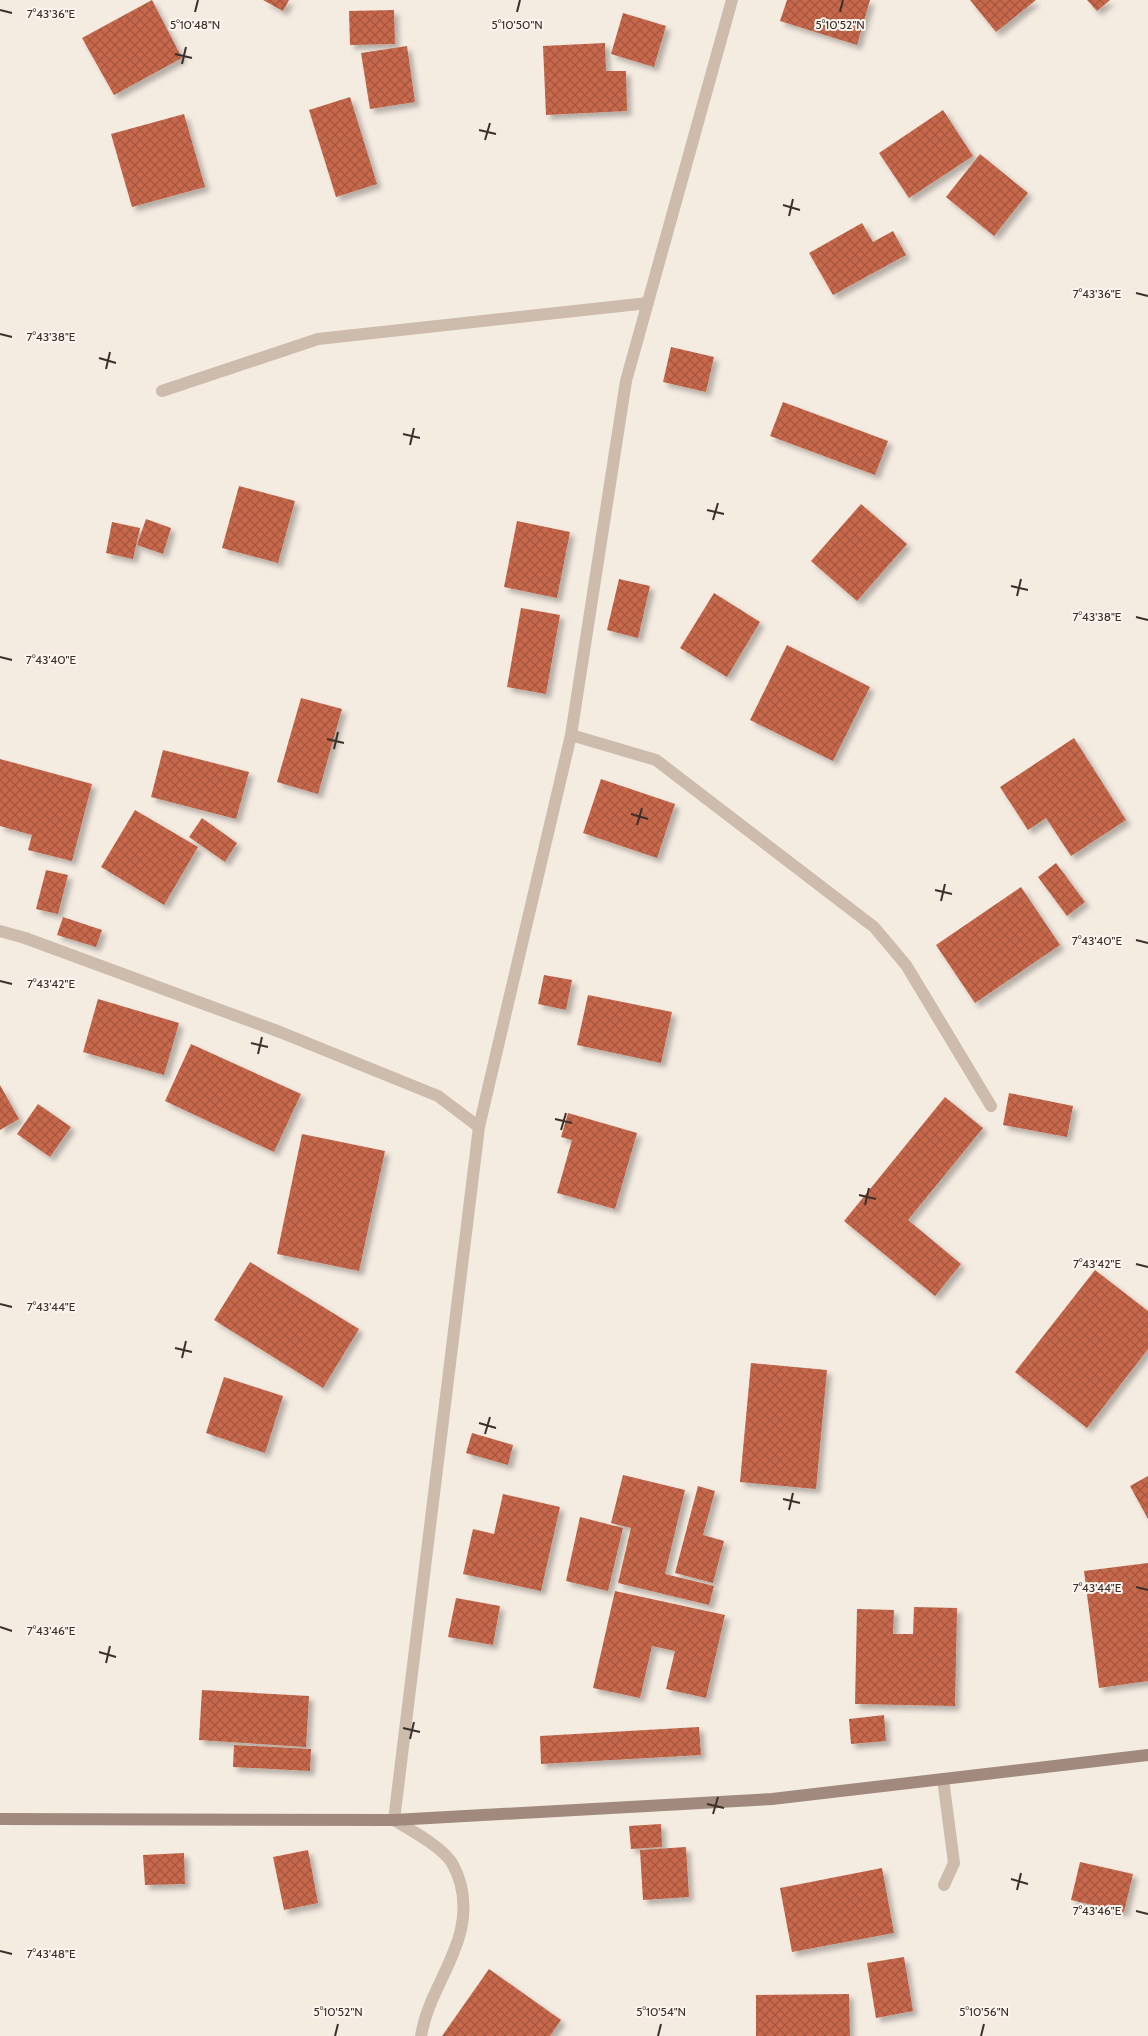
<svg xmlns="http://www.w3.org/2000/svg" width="1148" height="2036" viewBox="0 0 1148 2036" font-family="Cabin,sans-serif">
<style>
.building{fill:url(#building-cross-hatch);filter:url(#shadow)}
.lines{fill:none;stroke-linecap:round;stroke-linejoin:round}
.street{stroke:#cdbbac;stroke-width:12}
.secondary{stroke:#a18a7d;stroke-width:12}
.ticks{fill:none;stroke:#3b302b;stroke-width:2}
.ticks-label{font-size:12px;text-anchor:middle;fill:#3b302b;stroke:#fbf5ee;stroke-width:4;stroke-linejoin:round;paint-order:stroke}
</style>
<defs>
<pattern id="building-cross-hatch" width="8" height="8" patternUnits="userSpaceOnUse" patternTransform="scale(1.25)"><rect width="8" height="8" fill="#c8694b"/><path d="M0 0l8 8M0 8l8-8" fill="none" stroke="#a4573f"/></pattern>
<filter id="shadow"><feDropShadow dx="4.5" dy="4.5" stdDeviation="2.5" flood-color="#0004"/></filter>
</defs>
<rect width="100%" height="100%" fill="#f4ebe1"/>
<!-- building -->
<path class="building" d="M152,0L182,58L114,95L82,38Z
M263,0H289L283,11Z
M787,0H870L857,45L780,21Z
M970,0H1036L996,32Z
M1087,0H1110L1097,11Z
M394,10L395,44L350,45L349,11Z
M623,13L666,26L654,67L611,54Z
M605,43L606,71H626L627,111L546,115L543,46Z
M407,46L415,102L370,109L361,53Z
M350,97L377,184L336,197L309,110Z
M943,110L973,156L909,198L879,153Z
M184,114L205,187L132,207L111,134Z
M980,154L1028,193L994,236L946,197Z
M862,223L873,242L893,231L906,255L833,295L809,253Z
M671,347L714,357L706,392L663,382Z
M783,402L888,441L875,475L770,436Z
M239,486L295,501L278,563L222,548Z
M861,504L907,544L857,601L811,561Z
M146,519L171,528L163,554L137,545Z
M517,521L570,532L557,598L504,587Z
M112,522L140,528L133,559L106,553Z
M619,579L650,586L638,638L607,630Z
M714,593L760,622L727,677L680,648Z
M521,608L560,615L546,694L507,687Z
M787,645L870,687L833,761L750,720Z
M301,698L342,709L318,794L277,782Z
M1074,738L1126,820L1071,856L1046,818L1028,830L1000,787Z
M163,750L249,772L236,819L151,797Z
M0,759L92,784L72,861L28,850L32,835L0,826Z
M601,779L675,804L657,858L583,833Z
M135,810L198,847L164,905L101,867Z
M202,818L237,843L225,862L189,837Z
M1056,863L1085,902L1067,916L1038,877Z
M46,870L68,875L58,914L36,909Z
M1021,887L1060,945L975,1003L936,945Z
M63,917L102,930L96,947L57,935Z
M544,975L572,980L566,1010L538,1004Z
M588,995L672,1012L661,1063L577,1045Z
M98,999L179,1023L164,1075L83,1052Z
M191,1044L301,1094L274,1152L165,1101Z
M0,1085L19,1119L0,1130Z
M1009,1093L1073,1106L1067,1137L1003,1125Z
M945,1097L983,1128L908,1220L961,1264L935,1296L844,1221Z
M38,1104L71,1127L50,1157L17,1134Z
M568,1113L637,1133L615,1209L557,1193L572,1140L561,1137Z
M302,1134L385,1151L359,1271L277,1254Z
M250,1262L359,1329L323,1388L214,1320Z
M1095,1270L1148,1311V1349L1087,1428L1015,1372Z
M751,1363L827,1370L816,1489L740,1482Z
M224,1377L283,1396L265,1453L206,1433Z
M472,1433L513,1445L508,1465L466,1453Z
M623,1475L685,1490L665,1574L714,1586L709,1605L618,1583L631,1528L611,1523Z
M1148,1476V1519L1130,1486Z
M698,1486L715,1491L703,1535L724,1541L713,1583L675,1573Z
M503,1494L560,1507L541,1591L463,1574L473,1529L494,1534Z
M580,1517L623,1528L608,1591L566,1581Z
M1148,1563V1681L1099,1688L1084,1571Z
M615,1591L725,1615L706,1698L666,1689L675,1651L652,1646L640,1698L593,1688Z
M456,1598L500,1606L493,1645L448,1637Z
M914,1607L957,1608L955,1706L855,1704L857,1609L894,1610L893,1634H913Z
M202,1690L309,1696L306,1747L199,1740Z
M884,1715L886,1741L851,1744L849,1719Z
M699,1727L701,1755L541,1764L540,1736Z
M234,1745L311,1749L310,1771L233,1767Z
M661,1824L662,1847L631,1849L629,1826Z
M686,1847L689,1897L643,1900L640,1850Z
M308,1850L318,1903L284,1910L273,1857Z
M184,1853L185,1884L145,1885L143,1855Z
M1080,1862L1133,1874L1124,1912L1071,1900Z
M882,1868L894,1933L792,1952L780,1888Z
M904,1957L913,2011L876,2018L867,1963Z
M489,1969L561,2020L550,2036H442Z
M849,1994L850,2036H756V1995Z"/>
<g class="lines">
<!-- street -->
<path class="street" d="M162,391L318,339L648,303
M571,735L656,760L874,927L906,965L991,1106
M0,931L25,938L280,1032L438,1096L479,1127
M943,1779L954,1863L944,1885
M421,2036C426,2005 443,1980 454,1951C466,1923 468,1891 452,1863C442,1847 411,1830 394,1820L479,1127L571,735L626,381L732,0"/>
<!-- secondary -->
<path class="secondary" d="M0,1819L394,1820L772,1799L1148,1755"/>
</g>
<!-- ticks -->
<path class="ticks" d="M0,10L12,13M195,12L198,0M517,12L520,0M840,12L843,0M175,54L192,58M182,64L186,47M479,130L496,134M485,140L490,123M783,205L800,210M789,216L793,199M1136,293L1148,296M0,334L12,337M99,358L116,363M106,369L110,352M403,434L420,438M410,445L414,428M707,510L724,514M713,520L718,503M1011,586L1028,590M1017,596L1021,579M1136,617L1148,620M0,657L12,660M327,739L344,743M334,749L338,732M631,814L648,819M637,825L642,808M935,890L952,894M941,901L945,884M1136,940L1148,943M0,981L12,984M251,1043L268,1047M258,1054L262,1037M555,1119L572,1123M561,1130L566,1113M859,1195L876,1199M865,1205L869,1188M1136,1264L1148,1267M0,1304L12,1307M175,1348L192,1352M182,1358L186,1341M479,1423L496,1428M485,1434L490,1417M783,1499L800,1503M789,1510L793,1493M1136,1587L1148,1590M0,1627L12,1631M99,1652L116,1657M106,1663L110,1646M403,1728L420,1732M410,1739L414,1722M707,1804L724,1808M713,1814L718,1797M1011,1879L1028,1884M1017,1890L1021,1873M1136,1911L1148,1914M0,1951L12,1954M335,2036L338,2024M658,2036L661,2024M981,2036L984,2024"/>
<g class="ticks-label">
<text x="51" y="18">7°43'36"E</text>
<text x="517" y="29">5°10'50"N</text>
<text x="840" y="29">5°10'52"N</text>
<text x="195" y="29">5°10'48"N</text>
<text x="1097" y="298">7°43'36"E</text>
<text x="51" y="341">7°43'38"E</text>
<text x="1097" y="621">7°43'38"E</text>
<text x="51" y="664">7°43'40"E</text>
<text x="1097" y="945">7°43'40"E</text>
<text x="51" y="988">7°43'42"E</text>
<text x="1097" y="1268">7°43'42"E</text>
<text x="51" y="1311">7°43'44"E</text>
<text x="1097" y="1592">7°43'44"E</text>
<text x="51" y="1635">7°43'46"E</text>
<text x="1097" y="1915">7°43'46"E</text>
<text x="51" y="1958">7°43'48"E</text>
<text x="338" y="2016">5°10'52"N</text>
<text x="661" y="2016">5°10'54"N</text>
<text x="984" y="2016">5°10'56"N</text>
</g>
</svg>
